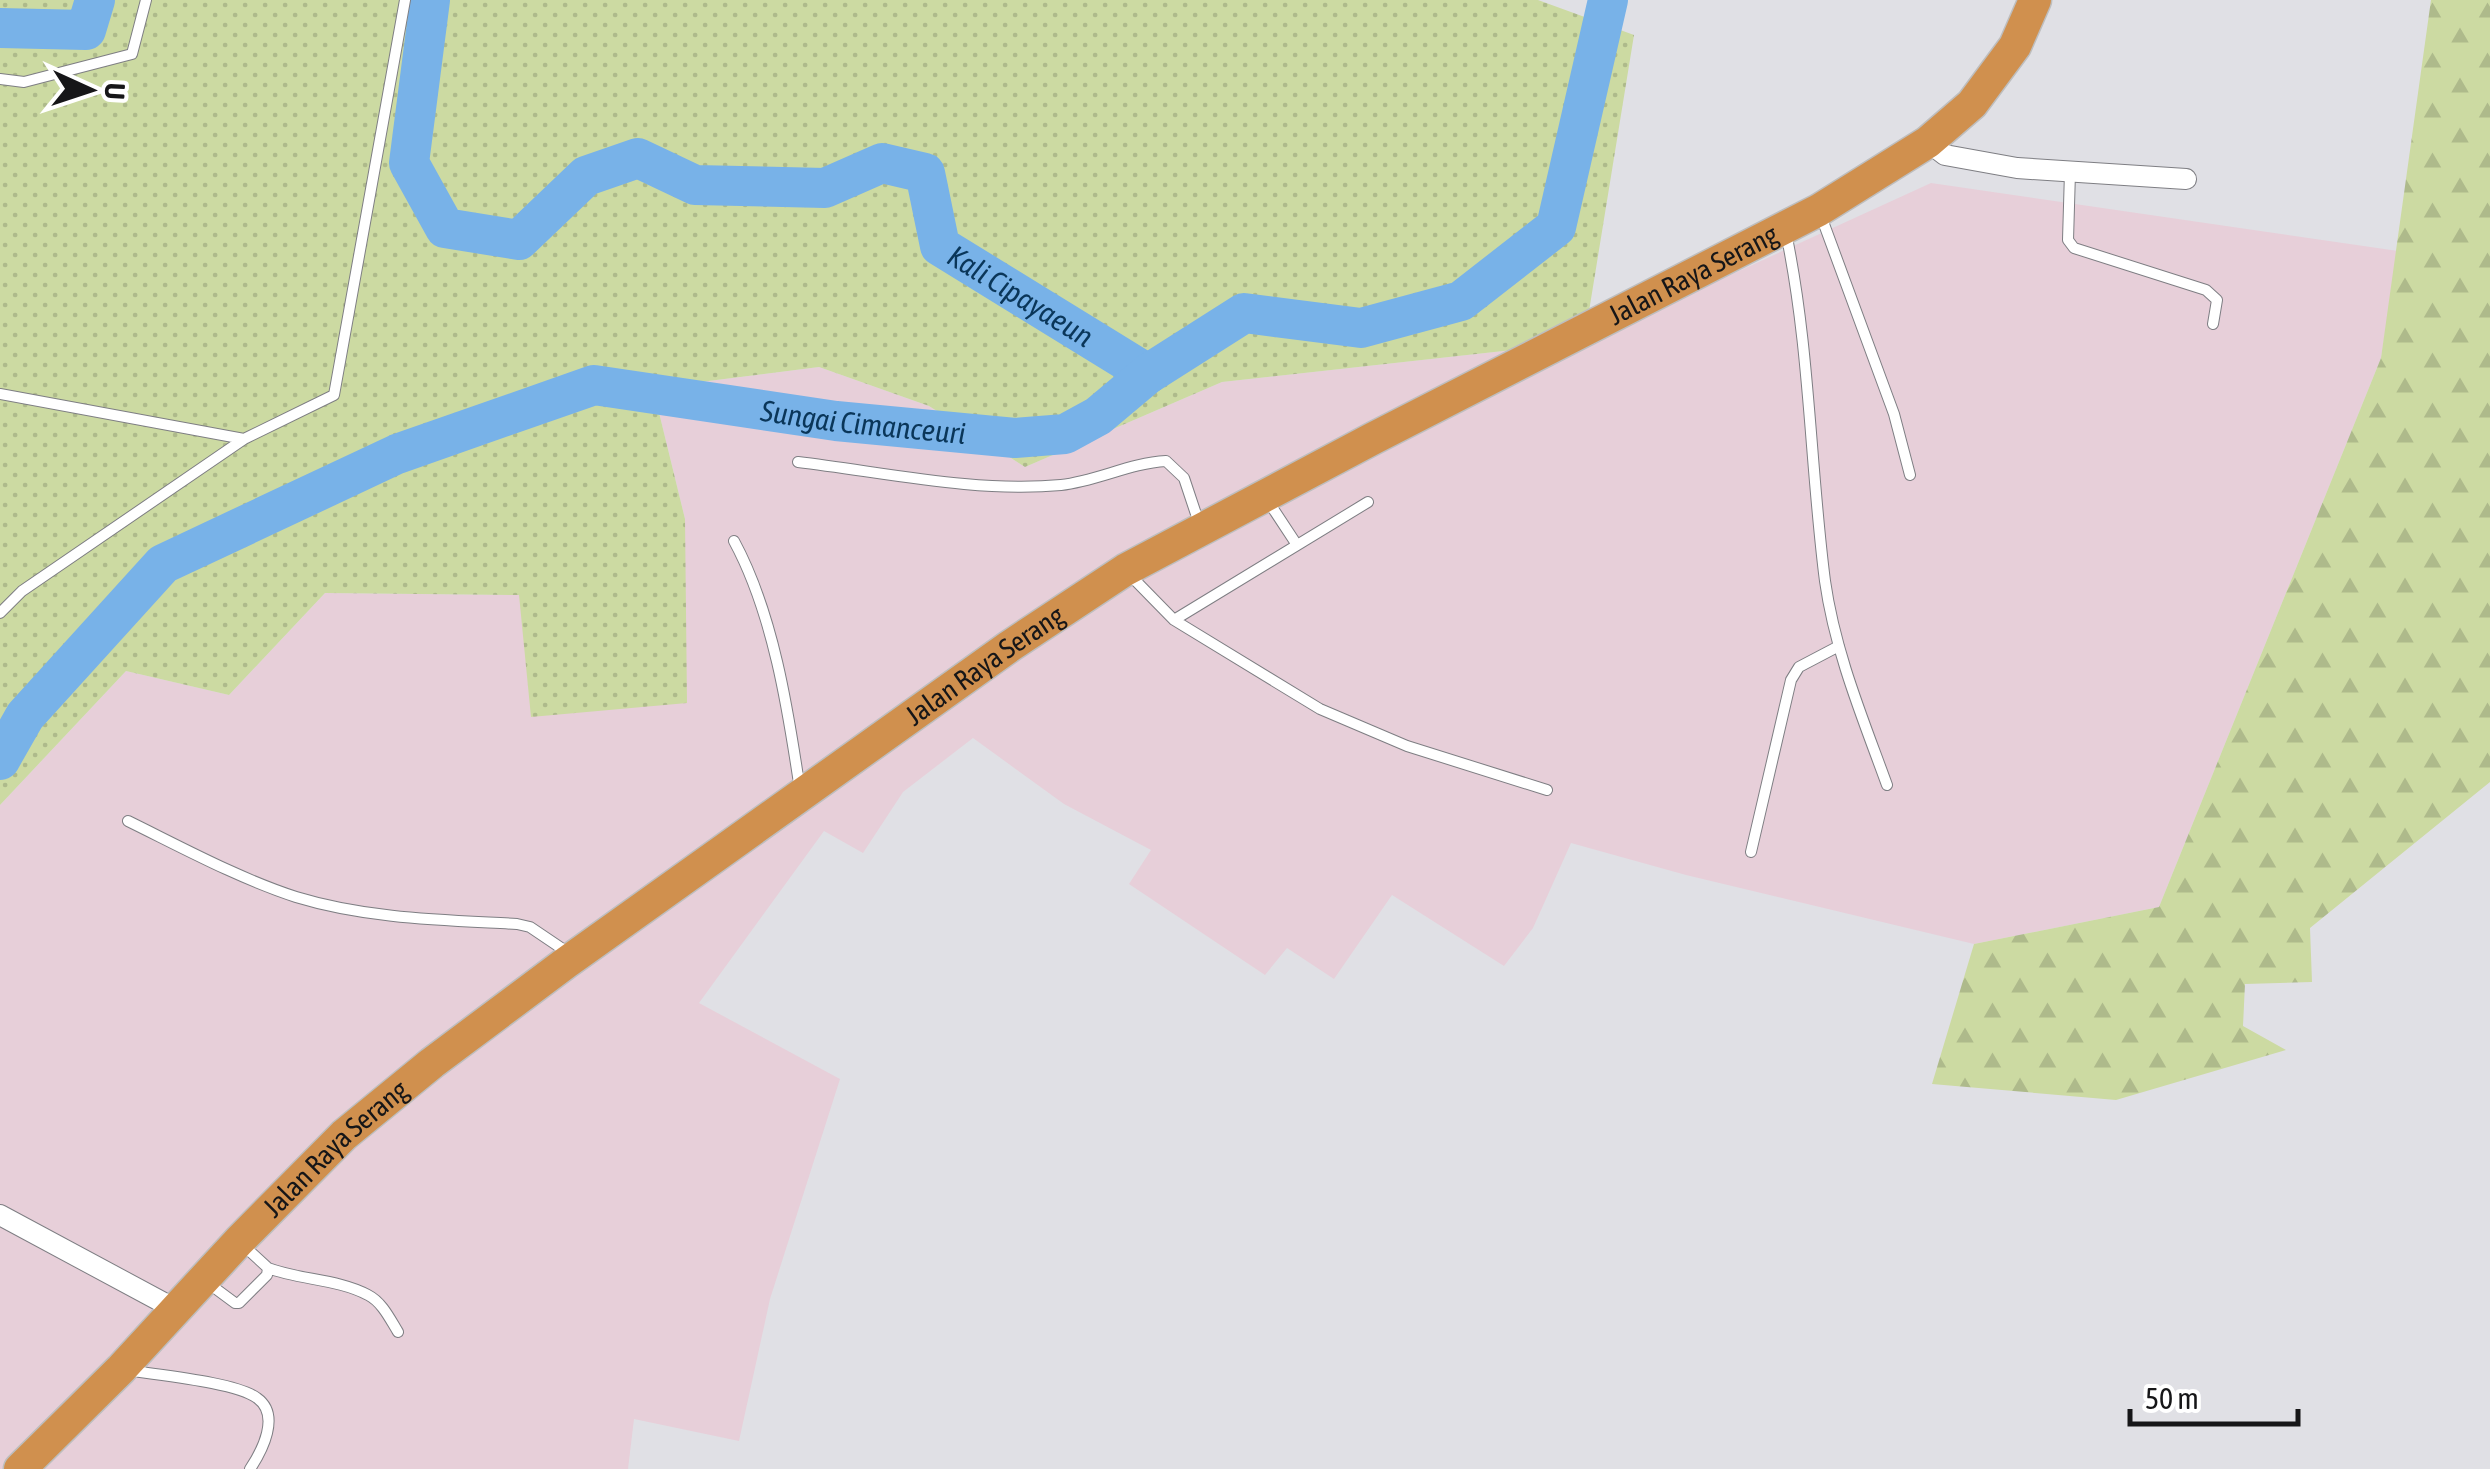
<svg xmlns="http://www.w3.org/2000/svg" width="2490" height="1469" viewBox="0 0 2490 1469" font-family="'Asap Condensed',sans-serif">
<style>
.industrial{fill:#e7cfd9}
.grass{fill:url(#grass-dots)}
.forest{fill:url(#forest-firs)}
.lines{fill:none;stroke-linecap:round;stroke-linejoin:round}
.river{stroke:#78b2e8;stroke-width:40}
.service-casing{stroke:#7e7e83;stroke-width:12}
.minor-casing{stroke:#7e7e83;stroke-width:22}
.trunk-casing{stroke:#bebebe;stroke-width:35}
.service{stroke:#fff;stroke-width:10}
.minor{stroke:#fff;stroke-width:20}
.trunk{stroke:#d0904e;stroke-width:32}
.labels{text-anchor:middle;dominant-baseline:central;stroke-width:10;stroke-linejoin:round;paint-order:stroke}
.street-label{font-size:28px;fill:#161618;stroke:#fff}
.water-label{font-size:30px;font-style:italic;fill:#0a3659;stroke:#fff}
</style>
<defs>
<pattern id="grass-dots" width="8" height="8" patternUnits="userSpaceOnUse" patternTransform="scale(2.5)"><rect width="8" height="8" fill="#ccdaa2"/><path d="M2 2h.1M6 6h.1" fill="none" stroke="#aeba8b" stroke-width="1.8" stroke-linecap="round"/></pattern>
<pattern id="forest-firs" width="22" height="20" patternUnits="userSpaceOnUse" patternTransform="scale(2.5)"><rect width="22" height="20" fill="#ccdaa2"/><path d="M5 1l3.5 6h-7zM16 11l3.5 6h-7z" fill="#aeba8b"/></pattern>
</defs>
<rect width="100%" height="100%" fill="#e0e0e5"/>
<!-- industrial -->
<path class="industrial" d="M1931,183L2398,251L2381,358L2159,907L1974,944L1686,875L1571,843L1533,928L1504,966L1392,895L1334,979L1287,948L1265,975L1129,884L1151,850L1064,804L973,738L903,792L863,853L824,831L699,1003L840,1079L770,1299L739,1441L634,1419L628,1469H0V805L126,671L229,695L325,593L520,595L685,519L653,388L819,367L929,406L1025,467L1222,382L1584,342Z"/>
<!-- grass -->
<path class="grass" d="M0,0H1538L1634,35L1584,342L1222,382L1025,467L929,406L819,367L653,388L685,519L687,703L531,717L519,595L325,593L229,695L126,671L0,805Z"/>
<!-- forest -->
<path class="forest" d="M2431,0H2490V782L2310,928L2312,982L2245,984L2243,1026L2286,1050L2116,1100L1932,1084L1974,944L2159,907L2381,358Z"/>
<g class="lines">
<!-- river -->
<g class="river">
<path id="s1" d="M430,0L409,163L445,228L519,240L586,176L638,158L695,185L825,188L882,163L925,173L940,246L1148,374"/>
<path d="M0,28L86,30L95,0"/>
<path id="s2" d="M0,760L25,716L163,564L397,454L594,385L836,421L1015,438L1065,434L1098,416L1148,374L1244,313L1361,328L1461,301L1556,227L1608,0"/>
</g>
<!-- service casing -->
<g class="service-casing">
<path id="service" d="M0,79L24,82L132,54L146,0
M2070,172L2068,240L2074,248L2206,290L2217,300L2213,324
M1821,216L1894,414L1910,475
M1786,233C1810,348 1810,465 1825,581C1835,652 1863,719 1887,785
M0,394L244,439L22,591L0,613
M244,439L334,395L405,0
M798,462C883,472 976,493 1061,485C1097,481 1130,463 1166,461L1184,478L1199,523
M1268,501L1297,545
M734,541C773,613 788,709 800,790
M1127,572L1174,620L1320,709L1407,746L1547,790
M1174,620L1368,502
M128,821C183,848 238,878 296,897C368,919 444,920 517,924L530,927L570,954
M1751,852L1791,680L1799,667L1839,646
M243,1245L268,1268
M208,1283L235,1303H239L267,1275L268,1268C300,1280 338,1279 368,1295C382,1302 390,1319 398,1332
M127,1370C156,1375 236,1382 257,1398C281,1415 262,1451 250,1469"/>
</g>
<!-- minor casing -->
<g class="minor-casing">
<path id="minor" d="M1928,142L1945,155L2017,168L2186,179
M0,1215L175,1309"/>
</g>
<!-- trunk casing -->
<g class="trunk-casing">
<g id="trunk">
<path id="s3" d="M20,1469L121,1369L239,1241L344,1135L432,1063L567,962L1010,646L1125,570L1372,439L1819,210L1928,142L1972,104L2015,46L2035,0"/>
</g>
</g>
<!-- service -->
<use href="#service" class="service"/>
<!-- minor -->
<use href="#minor" class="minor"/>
<!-- trunk -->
<use href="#trunk" class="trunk"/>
</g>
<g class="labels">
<!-- street labels -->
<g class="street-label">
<text stroke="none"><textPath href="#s3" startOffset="2070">Jalan Raya Serang</textPath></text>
<text stroke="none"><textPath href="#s3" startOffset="1260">Jalan Raya Serang</textPath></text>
<text stroke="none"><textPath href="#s3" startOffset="450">Jalan Raya Serang</textPath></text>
</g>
<!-- water labels -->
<g class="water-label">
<text stroke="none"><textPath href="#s1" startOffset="930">Kali Cipayaeun</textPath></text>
<text stroke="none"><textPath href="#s2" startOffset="995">Sungai Cimanceuri</textPath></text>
</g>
</g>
<!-- north arrow -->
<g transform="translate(90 90) rotate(93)" stroke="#ffffff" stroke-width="8" paint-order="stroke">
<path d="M0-8L18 38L0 25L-18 38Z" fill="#161618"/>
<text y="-15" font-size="28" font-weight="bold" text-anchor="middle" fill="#161618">U</text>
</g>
<!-- scale -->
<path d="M2130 1409v15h168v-15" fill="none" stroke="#161618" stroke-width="5"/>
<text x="2145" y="1409" font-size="30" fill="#161618" stroke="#ffffff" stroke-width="8" paint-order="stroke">50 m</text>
</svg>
